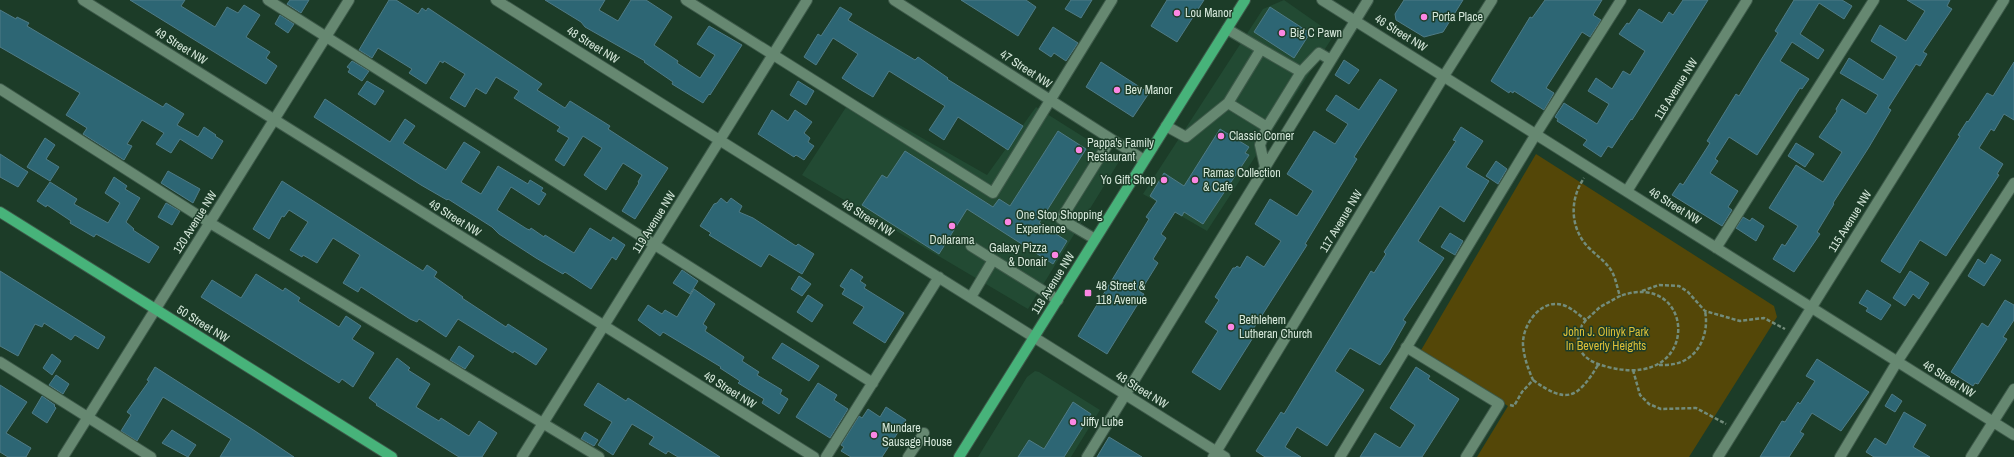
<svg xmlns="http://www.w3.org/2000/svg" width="2014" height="457" viewBox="0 0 2014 457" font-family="'Archivo Narrow',sans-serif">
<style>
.built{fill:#224a33}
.green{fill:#544708}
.building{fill:#2d6674;stroke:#4f7b86}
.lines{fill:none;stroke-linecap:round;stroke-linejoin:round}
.minor-casing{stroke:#3d5949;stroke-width:12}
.major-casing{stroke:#3d5949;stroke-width:12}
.path{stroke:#738c7b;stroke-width:2.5;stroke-dasharray:4 2;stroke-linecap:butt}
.minor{stroke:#668871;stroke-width:10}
.major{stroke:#47b37a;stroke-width:10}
.poi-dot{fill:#fc86e3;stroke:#1c3c28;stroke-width:1.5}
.labels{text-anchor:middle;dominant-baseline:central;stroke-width:3;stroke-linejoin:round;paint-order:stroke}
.poi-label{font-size:12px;fill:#d5e7da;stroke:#1c3c28;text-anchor:start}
.street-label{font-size:12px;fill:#d5e7da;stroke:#1c3c28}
.park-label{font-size:12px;fill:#ddbf37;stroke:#1c3c28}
</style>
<rect width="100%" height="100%" fill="#1c3c28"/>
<!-- built -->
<path class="built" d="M1284,0L1334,35L1207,231L1143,194L1263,9Z
M852,98L987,175L1036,107L1120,160L1028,309L802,175Z
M1035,371L1039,372L1100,410L1071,457H978L1027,377Z"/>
<!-- green -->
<path class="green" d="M1536,154L1774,306L1777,317L1689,457H1477L1508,406L1420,352Z"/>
<!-- building -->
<path class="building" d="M130,0H185L181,6L215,27L227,7L238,13L244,5L260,15L246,37L270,52L266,58L277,66L266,84Z
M290,0H309L301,13L287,4Z
M389,0H396L418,14L422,8L426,11L428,8L542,84L537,90L565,108L570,101L610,126L608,129L668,168L635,219L622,211L639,183L638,182L642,175L623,163L606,190L595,183L584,175L602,148L583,136L564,166L555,160L569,138L557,131L560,127L514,98L519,91L496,77L486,94L476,88L465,107L450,98L465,74L444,61L443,63L440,61L426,84L409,73L412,69L378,48L372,58L359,50Z
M545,0H605L599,10L618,21L631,0H646L672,17L654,45L678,61L677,63L700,78L715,55L697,44L709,26L742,45L710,95L709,94L703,103L672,84L673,82L644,62L645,61L585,27L581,22Z
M961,0H1026L1036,7L1018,36Z
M1071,0H1092L1081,18L1065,9Z
M1167,0H1204L1177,42L1151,26Z
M1404,0H1463L1443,32L1424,37L1396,20L1395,14Z
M1545,0H1602L1593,15L1601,20L1590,37L1582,32L1546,88L1554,93L1544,110L1514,91L1513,93L1510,91L1509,93L1491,81L1530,17L1532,18Z
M1683,0H1708L1632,120L1631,119L1612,148L1608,146L1601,157L1583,145L1587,140L1557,121L1558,119L1555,117L1564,103L1597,124L1609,104L1588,91L1596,78L1612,89L1623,71L1630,75L1645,51L1619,34L1627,23L1629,24L1639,9L1662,23L1669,12L1673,15Z
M1794,0H1842L1852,6L1844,19L1819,3L1800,34L1824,50L1818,59L1792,42L1780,61L1809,79L1802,89L1800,88L1757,155L1729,137L1715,159L1718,161L1710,173L1738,191L1728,207L1732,210L1722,226L1672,195L1680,183L1683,185L1710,143L1707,141L1736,94L1739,96L1761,60L1778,33L1775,31Z
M1907,0H1950L1947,6L1952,9L1923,52L1927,54L1920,66L1916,64L1888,108L1891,110L1869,147L1833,203L1834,204L1817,232L1820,234L1794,272L1773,259L1782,244L1785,246L1798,226L1769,208L1796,165L1823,182L1842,152L1819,137L1837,111L1836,109L1842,99L1866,114L1878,95L1840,73L1849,58L1883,80L1897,57L1871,41L1880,25L1906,41L1925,11Z
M840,7L852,14L848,20L915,60L918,57L948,78L947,79L1023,126L1008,150L958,117L944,140L929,130L945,106L889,71L873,97L856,87L842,78L858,54L833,38L816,65L804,57L818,34L821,36Z
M1270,7L1310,33L1294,58L1254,32Z
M0,10L16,19L17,17L29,23L27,26L163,107L166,103L184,114L177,125L198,137L204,127L216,135L215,136L223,141L212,159L180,139L171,153L156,144L164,133L142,120L127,144L132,146L124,160L83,134L87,128L66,115L80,93L0,47Z
M280,15L294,24L288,33L275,24Z
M1053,27L1078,43L1066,61L1054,53L1051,57L1039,49Z
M1344,60L1359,70L1349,84L1335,75Z
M352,61L369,71L362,81L348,72L350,69L347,67Z
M1101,62L1149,93L1133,117L1086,87Z
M2014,62V120L2004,114L1994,131L1991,129L1979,148L2003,164L1997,174L1999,175L1946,256L1920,240L1900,273L1881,261L1960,136L1958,135L1967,121L1968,122L1987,93L1993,96Z
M1380,79L1397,90L1354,157L1357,159L1305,244L1307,245L1250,334L1254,336L1220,390L1192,372L1218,331L1205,322L1219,300L1215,297L1233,268H1235L1237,266L1240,268L1247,256L1264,267L1281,241L1255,224L1270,199L1297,216L1313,191L1287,174L1314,131L1335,144L1348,124L1326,110L1336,95L1359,110Z
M367,81L384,91L375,105L358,94Z
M798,81L814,91L806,105L790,95Z
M325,99L390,142L405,119L415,126L403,143L446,170L464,142L480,152L461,182L481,194L498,166L528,184L530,180L543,188L541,191L546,194L539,205L511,187L497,210L527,229L530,230L531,228L544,237L545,235L574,253L590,228L611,241L613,237L625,245L616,260L612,257L591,289L565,272L563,274L536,258L499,234L492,227L448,199L447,200L421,185L314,117Z
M772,110L788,121L795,110L812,122L804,133L810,138L808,142L814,146L804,160L796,155L794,157L758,134Z
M1461,127L1483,141L1466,167L1489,181L1464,222L1440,206L1418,241L1444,258L1403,320L1406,322L1389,352L1380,365L1350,348L1335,371L1364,390L1327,446L1297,427L1285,447L1301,457H1265L1256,451L1281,412L1284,414L1371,271L1374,273L1386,254L1384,252L1456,141L1453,140Z
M1220,129L1249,147L1245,153L1249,155L1203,224L1184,212L1182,216L1175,212L1161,234L1166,238L1153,259L1158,263L1140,292L1144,294L1107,354L1078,336L1149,219L1146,217L1157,201L1150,196L1164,173L1184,186Z
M1058,131L1086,149L1039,223L1067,241L1053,264L967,209L939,254L862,205L882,175L887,178L905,151L993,207L999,199L1010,206Z
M45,138L55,145L46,159L59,167L50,181L27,167Z
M1796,143L1814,154L1805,167L1788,156Z
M0,154L28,172L18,187L0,177Z
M1496,161L1507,169L1498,184L1486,176Z
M168,171L200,189L193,203L161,183Z
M114,177L127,186L125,189L140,198L126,222L134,229L133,230L159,247L149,263L96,234L94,237L70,223L71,221L47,205L46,207L37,201L50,182L77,199L74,204L108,223L120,203L105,193Z
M282,181L423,271L427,265L437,272L434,277L436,278L463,297L462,298L506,327L508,324L547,349L536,365L514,351L513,353L458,319L446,337L419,319L417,322L410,319L361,287L358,292L343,283L360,255L333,238L317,263L303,255L302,257L290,250L308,222L289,210L284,217L282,216L269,239L253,229Z
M721,198L727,203L731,198L742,206L739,212L753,218L796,246L798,244L814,254L802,274L769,254L761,267L709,235L711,233L700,226L714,204L717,203Z
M166,203L180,211L172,225L158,217Z
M1743,217L1750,221L1752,218L1764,226L1756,241L1736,228Z
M1450,233L1463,241L1455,255L1441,247Z
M1991,254L2001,260L1984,286L1968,276L1978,259L1985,264Z
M851,269L863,277L860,281L866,285L864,288L904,313L885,343L853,323L864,307L842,294L845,289L840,286Z
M682,270L698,281L690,294L673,283Z
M0,271L105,337L98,349L75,335L71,340L44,323L42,327L35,324L18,356L0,346Z
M1910,271L1929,283L1919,299L1913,294L1905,306L1893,298Z
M256,274L283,291L285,288L300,298L298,301L339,327L346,316L361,326L352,339L374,353L353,387L342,379L339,383L201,297L212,280L241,298Z
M799,276L811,284L802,296L791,289Z
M694,289L715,304L703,324L707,327L705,331L744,357L742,361L759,372L757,375L782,390L780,394L788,399L779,414L762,403L764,399L738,383L740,381L720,368L721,367L663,332L660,336L638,320L648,305L662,314L665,310L677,317Z
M1867,290L1891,305L1881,320L1866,311L1868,308L1859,303Z
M808,295L823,305L812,322L797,312Z
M2005,300L2014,305V320L2003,337L2007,339L1978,384L1975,383L1973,386L1951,372L1982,323L1988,327Z
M782,343L819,366L809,381L772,358Z
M459,346L474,356L465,369L450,360Z
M52,354L61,361L52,375L43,368Z
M397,358L410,368L408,370L430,384L416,407L439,421L441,418L469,436L479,421L497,433L482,457H459L376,405L377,404L369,398Z
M1817,359L1869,392L1841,431L1812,413L1800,432L1804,434L1789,457H1760L1782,421L1785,422L1798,402L1800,404L1815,381L1806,376Z
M155,367L255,431L294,457H220L231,439L163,397L137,441L121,431L131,415L127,412L149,381L147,380Z
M1416,367L1430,376L1428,379L1459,399L1422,457H1360L1375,433L1400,448L1415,425L1390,408Z
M56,375L69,384L63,394L49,385Z
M598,383L626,401L628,398L720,457H678L668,451L666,454L649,444L654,437L632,424L613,455L598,445L612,422L584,405Z
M818,383L837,395L834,400L848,409L830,438L796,417Z
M0,385L27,402L6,433L31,448L26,457H8L0,452Z
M1892,394L1902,401L1895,412L1885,406Z
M42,396L55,405L54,406L56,408L47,423L32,413Z
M1073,402L1091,414L1064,457H1018L1029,440L1044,449Z
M886,407L906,420L882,457H851L841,451L844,447L841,445L859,416L862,418L868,409L880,417Z
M1904,412L1926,425L1913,447L1930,457H1874L1866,452L1875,438L1886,445Z
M172,430L196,445L188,457L162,443Z
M585,432L598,440L594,446L581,439Z
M1109,437L1142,457H1097Z"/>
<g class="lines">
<!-- minor casing -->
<g class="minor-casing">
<path id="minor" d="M83,0L814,457
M268,0L873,383
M496,0L1225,457
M686,0L993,193L1112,0
M894,0L1144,160
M1322,0L2014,435
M1227,29L1261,49
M1301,72L1261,49L1228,103L1267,127L1301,72L1319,53L1331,60
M0,89L210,223L599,457
M1166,126L1186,137L1228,103
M1265,167L1260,145L1267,127
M1627,191L1747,0
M1095,239L1061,219L1111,139
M971,246L1058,300
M1716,248L1874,0
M971,297L993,260
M1406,347L1499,404L1466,457
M0,362L151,457
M63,457L349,0
M522,457L807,0
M826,457L939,277
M908,457L924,433
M1087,457L1368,0
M1213,457L1444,76L1492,0
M1340,457L1536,134L1621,0
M1718,457L2004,0
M1840,457L1897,362L2014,183
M1971,457L2014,389"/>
</g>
<!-- major casing -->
<g class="major-casing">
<path id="major" d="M0,212L392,457
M959,457L1245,0"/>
</g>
<!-- path -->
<path class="path" d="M1642,291L1659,285L1679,286L1688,292L1705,311L1740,321L1764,318L1785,329
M1586,320L1582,325L1577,343C1583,360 1595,364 1612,368C1703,388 1695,269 1620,296
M1659,365C1666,365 1674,365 1681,362C1701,354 1709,331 1705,311
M1633,370L1640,395L1649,404L1661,409L1696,408L1726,424
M1533,380C1567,405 1578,398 1598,365
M1510,405L1514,406L1522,392L1533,380C1528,369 1524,357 1523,345C1522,325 1541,298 1563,305C1572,308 1579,315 1586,320L1600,307L1620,296C1617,288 1616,278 1611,270C1605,261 1597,256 1589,248C1570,229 1569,200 1584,178"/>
<!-- minor -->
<use href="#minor" class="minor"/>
<!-- major -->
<use href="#major" class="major"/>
</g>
<!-- markers -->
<g class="poi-dot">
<circle cx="1177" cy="13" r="4"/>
<circle cx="1424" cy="17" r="4"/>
<circle cx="1282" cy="33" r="4"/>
<circle cx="1117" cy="90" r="4"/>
<circle cx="1221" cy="136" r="4"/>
<circle cx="1079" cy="150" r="4"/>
<circle cx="1164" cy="180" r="4"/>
<circle cx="1195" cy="180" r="4"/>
<circle cx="1008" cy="222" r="4"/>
<circle cx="952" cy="226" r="4"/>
<circle cx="1055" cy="255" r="4"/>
<rect x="1084" y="289" width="8" height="8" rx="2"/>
<circle cx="1231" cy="327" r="4"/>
<circle cx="1073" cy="422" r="4"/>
<circle cx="874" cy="435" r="4"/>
</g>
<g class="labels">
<!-- poi labels -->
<g class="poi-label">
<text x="1185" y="13">Lou Manor</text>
<text x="1432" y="17">Porta Place</text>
<text x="1290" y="33">Big C Pawn</text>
<text x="1125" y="90">Bev Manor</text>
<text x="1229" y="136">Classic Corner</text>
<text x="1087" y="143">Pappa's Family<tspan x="1087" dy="14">Restaurant</tspan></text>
<text x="1203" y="173">Ramas Collection<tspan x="1203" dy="14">&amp; Cafe</tspan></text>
<text x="1156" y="180" text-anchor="end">Yo Gift Shop</text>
<text x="1016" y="215">One Stop Shopping<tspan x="1016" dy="14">Experience</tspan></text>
<text x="952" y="240" text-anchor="middle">Dollarama</text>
<text x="1047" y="248" text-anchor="end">Galaxy Pizza<tspan x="1047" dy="14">&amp; Donair</tspan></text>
<text x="1096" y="286">48 Street &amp;<tspan x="1096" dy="14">118 Avenue</tspan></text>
<text x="1239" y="320">Bethlehem<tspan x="1239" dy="14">Lutheran Church</tspan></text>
<text x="1081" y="422">Jiffy Lube</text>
<text x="882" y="428">Mundare<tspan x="882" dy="14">Sausage House</tspan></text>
</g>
<!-- street labels -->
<g class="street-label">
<text transform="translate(1401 33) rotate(32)">46 Street NW</text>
<text transform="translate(593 45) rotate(32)">48 Street NW</text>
<text transform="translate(181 46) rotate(32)">49 Street NW</text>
<text transform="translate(1026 69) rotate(33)">47 Street NW</text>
<text transform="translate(1676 89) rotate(-58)">116 Avenue NW</text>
<text transform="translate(1675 206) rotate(32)">46 Street NW</text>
<text transform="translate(455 218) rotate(32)">49 Street NW</text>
<text transform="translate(868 218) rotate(32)">48 Street NW</text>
<text transform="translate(1341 221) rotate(-59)">117 Avenue NW</text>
<text transform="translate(1850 221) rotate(-58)">115 Avenue NW</text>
<text transform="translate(195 222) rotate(-58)">120 Avenue NW</text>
<text transform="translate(654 222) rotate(-58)">119 Avenue NW</text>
<text transform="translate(1053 283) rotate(-58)">118 Avenue NW</text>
<text transform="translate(203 324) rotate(32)">50 Street NW</text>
<text transform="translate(1949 379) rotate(32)">46 Street NW</text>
<text transform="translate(730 390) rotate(32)">49 Street NW</text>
<text transform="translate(1142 390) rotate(32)">48 Street NW</text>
</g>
<!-- park labels -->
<g class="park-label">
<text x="1606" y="332">John J. Olinyk Park<tspan x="1606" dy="14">In Beverly Heights</tspan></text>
</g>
</g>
</svg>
